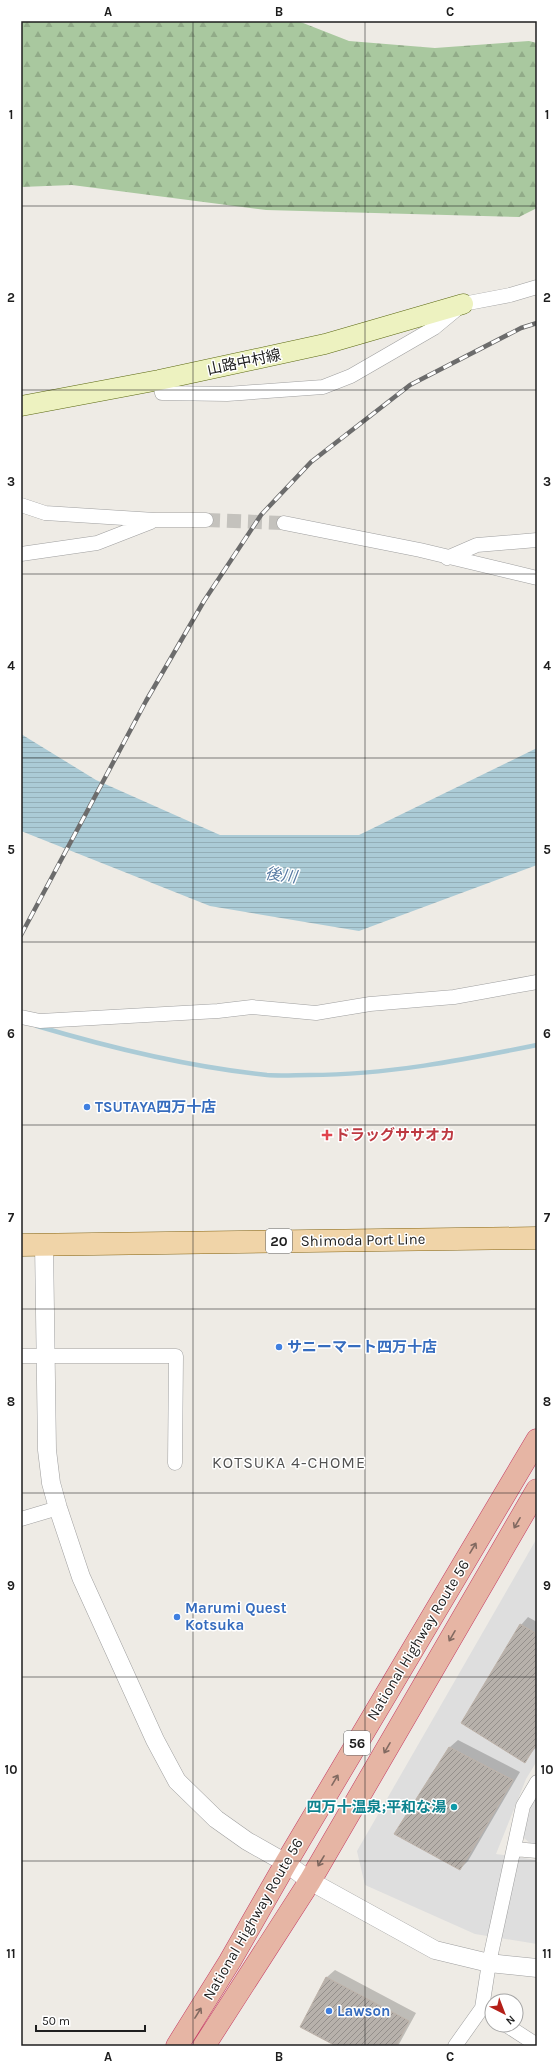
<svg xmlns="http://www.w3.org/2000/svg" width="558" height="2067" viewBox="0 0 558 2067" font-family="Karla,'Noto Sans JP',sans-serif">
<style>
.forest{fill:url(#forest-firs)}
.parking{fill:#dedede}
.water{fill:url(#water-rules)}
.shadow{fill:#0003}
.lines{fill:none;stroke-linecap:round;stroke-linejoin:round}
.stream{stroke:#abcbd6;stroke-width:4.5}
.building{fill:url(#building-hatch);stroke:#beb3aa}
.minor-tunnel{stroke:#c4c2bd;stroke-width:14;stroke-dasharray:14 7;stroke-linecap:butt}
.minor-casing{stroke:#9f9f9f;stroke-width:15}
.tertiary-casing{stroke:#9f9f9f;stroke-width:19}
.secondary-casing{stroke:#5b6812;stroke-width:21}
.primary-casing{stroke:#866512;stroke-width:23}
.trunk-casing{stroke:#c53a63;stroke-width:23}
.minor{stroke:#fff;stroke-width:14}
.tertiary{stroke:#fff;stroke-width:18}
.secondary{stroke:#edf2c0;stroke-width:20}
.primary{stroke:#f0d4a8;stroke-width:22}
.trunk{stroke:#e6b5a4;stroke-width:22}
.rail-casing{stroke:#6c6c6c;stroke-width:4.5}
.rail{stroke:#fff;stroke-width:3;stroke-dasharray:9;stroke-linecap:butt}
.oneway{stroke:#826a61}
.grid{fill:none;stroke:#1e1e1e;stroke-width:1;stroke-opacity:0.55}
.shop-dot{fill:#3f7fe0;stroke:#fff;stroke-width:1.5}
.health-dot{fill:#e0444e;stroke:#fff;stroke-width:1.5}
.culture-dot{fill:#0f9aa8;stroke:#fff;stroke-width:1.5}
.labels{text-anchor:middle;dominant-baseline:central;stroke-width:3;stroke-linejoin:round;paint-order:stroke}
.shield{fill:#fff;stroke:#626262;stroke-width:1}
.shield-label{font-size:14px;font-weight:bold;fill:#1e1e1e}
.street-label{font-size:15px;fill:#1e1e1e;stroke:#fff}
.shop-label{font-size:15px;font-weight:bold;fill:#366cbe;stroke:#fff;text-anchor:start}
.health-label{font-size:15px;font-weight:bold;fill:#be3a42;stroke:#fff;text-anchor:start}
.culture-label{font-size:15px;font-weight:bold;fill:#0d838f;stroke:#fff;text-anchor:end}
.water-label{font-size:16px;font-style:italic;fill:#5679a2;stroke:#fff}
.neighbourhood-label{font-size:16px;letter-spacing:1px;fill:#515151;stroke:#fff}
.neatline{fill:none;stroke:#1e1e1e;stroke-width:1.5}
.grid-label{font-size:13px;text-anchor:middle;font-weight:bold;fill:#1e1e1e}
</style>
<defs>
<pattern id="forest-firs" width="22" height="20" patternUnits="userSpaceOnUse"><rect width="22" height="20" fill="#a9c89f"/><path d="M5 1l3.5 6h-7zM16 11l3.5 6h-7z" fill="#91ab88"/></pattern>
<pattern id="water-rules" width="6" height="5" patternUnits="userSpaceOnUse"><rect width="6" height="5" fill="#abcbd6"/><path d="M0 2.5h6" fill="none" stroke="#93aeb7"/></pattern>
<pattern id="building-hatch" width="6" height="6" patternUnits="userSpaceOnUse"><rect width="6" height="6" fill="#b7b1ab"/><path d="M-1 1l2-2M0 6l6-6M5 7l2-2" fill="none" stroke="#948f8b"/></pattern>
</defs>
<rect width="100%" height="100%" fill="#eeebe5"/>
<!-- forest -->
<path class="forest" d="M21,21H298L349,41L435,48L529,41L537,43V208L519,217L266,210L72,185L21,187Z"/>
<!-- parking -->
<path class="parking" d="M537,1538V1761L526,1779L496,1854L537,1860V1944L475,1934L365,1885L357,1851Z
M537,1796V1846L532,1845L523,1837L531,1806Z"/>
<!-- water -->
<path class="water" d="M21,734L96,780L220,835H359L537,748V865L359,931L210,906L21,831Z"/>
<!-- shadow -->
<path class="shadow" d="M528,1617L537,1622V1746L524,1762L521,1625Z
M458,1740L520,1772L468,1861L460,1869L396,1833L450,1747Z
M335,1970L416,2013L398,2046H338L301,2027L327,1977Z"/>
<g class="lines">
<!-- stream -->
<path class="stream" d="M37,1026C111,1048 189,1067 267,1075C281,1076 296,1075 310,1075C386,1075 463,1060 537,1045"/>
</g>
<!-- building -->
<path class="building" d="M520,1624L537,1634V1743L525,1763L461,1723Z
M449,1747L513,1780L460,1870L394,1834Z
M326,1977L409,2021L396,2046H336L300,2027Z"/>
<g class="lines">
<!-- minor-tunnel -->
<path class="minor-tunnel" d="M206,520L284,523"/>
<!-- minor casing -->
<g class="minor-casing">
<path id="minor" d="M159,380L162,393L227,394L323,387L351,376L434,328L463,304L510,295L537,287
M21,505L45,513L155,520H206
M284,523L420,550L537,578
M21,554L97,543L151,522
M447,558L477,545L537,540
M21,1017L40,1021L218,1011L252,1007L316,1013L370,1004L454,997L537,982
M21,1356H176L175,1463
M21,1519L58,1508
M514,1849L537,1851
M506,2025L537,2045
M455,2046L482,2008L489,1963L523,1806L537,1782"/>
</g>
<!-- tertiary casing -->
<g class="tertiary-casing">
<path id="tertiary" d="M44,1244L47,1450L51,1483L58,1508L81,1577L155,1740L177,1781L216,1819L247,1841L286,1863L310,1881L435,1950L489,1963L537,1968"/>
</g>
<!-- secondary casing -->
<g class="secondary-casing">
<path id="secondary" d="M21,406L159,380L325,344L463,304"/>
</g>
<!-- primary casing -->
<g class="primary-casing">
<path id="primary" d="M21,1245L537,1238"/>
</g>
<!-- trunk casing -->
<g class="trunk-casing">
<path id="trunk" d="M177,2046L230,1961L286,1863L537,1440
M204,2046L310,1881L537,1490"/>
</g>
<!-- minor -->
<use href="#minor" class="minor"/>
<!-- tertiary -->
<use href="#tertiary" class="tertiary"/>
<!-- secondary -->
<use href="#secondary" class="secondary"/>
<!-- primary -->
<use href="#primary" class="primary"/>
<!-- trunk -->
<use href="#trunk" class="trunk"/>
<!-- rail casing -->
<g class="rail-casing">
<path id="rail" d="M21,935L146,701L204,601L261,515L311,462L410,385L521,328L537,323"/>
</g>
<!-- rail -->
<use href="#rail" class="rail"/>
</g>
<!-- one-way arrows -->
<defs><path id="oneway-shaft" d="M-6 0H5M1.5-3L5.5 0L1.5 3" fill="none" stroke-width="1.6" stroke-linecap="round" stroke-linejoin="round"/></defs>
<g class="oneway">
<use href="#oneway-shaft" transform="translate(517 1523) rotate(120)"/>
<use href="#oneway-shaft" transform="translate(473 1548) rotate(-59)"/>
<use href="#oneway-shaft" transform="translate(452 1636) rotate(120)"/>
<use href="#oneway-shaft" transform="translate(387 1748) rotate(120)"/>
<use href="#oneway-shaft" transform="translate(335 1780) rotate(-59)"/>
<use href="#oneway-shaft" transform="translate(321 1861) rotate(121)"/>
<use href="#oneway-shaft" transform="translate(198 2013) rotate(-58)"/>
</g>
<!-- grid -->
<path class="grid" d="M193,21V2046M365,21V2046M21,206H537M21,390H537M21,574H537M21,758H537M21,942H537M21,1125H537M21,1309H537M21,1493H537M21,1677H537M21,1861H537"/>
<!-- markers -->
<g class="shop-dot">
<circle cx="87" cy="1107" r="4"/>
<circle cx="279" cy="1347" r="4"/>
<circle cx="177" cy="1617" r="4"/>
<circle cx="329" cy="2011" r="4"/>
</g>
<path class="health-dot" d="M325 1129h4v4h4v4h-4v4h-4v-4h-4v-4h4z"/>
<circle class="culture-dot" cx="454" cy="1807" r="4"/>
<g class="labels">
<!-- shield labels -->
<g class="shield">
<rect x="266" y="1229" width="26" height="24" rx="3"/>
<rect x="344" y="1731" width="26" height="24" rx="3"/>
</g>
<g class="shield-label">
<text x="279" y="1241">20</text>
<text x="357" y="1743">56</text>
</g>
<!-- street labels -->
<g class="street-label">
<text transform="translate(244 362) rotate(-12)">山路中村線</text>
<text transform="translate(363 1240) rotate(-1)">Shimoda Port Line</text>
<text transform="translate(418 1640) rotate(-59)">National Highway Route 56</text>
<text transform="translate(253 1919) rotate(-60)">National Highway Route 56</text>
</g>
<!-- shop labels -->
<g class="shop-label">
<text x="95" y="1107">TSUTAYA四万十店</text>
<text x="287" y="1347">サニーマート四万十店</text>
<text x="185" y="1608">Marumi Quest<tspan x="185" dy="17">Kotsuka</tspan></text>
<text x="337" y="2011">Lawson</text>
</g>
<!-- health labels -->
<g class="health-label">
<text x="335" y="1135">ドラッグササオカ</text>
</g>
<!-- culture labels -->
<g class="culture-label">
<text x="446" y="1807">四万十温泉;平和な湯</text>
</g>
<!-- water labels -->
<g class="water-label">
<text transform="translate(281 875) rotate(7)">後川</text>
</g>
<!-- neighbourhood labels -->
<g class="neighbourhood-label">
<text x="289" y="1462">KOTSUKA 4-CHOME</text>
</g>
</g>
<!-- border -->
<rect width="558" height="2067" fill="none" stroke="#ffffff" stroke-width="44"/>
<!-- north arrow -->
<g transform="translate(504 2013) rotate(138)"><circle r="19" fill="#ffffff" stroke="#a5a5a5"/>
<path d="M0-3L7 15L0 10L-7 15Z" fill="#b41f18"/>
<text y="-6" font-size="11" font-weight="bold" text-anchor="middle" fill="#1e1e1e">N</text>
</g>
<!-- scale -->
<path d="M36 2025v6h109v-6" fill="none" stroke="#1e1e1e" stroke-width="2"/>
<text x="42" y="2025" font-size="12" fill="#1e1e1e" stroke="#ffffff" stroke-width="3" paint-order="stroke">50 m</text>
<rect x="22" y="22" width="514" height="2023" class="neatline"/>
<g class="grid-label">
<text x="108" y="16">A</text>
<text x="279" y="16">B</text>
<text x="450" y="16">C</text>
<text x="11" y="119">1</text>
<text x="547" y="119">1</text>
<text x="11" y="302">2</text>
<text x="547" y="302">2</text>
<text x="11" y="486">3</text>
<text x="547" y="486">3</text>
<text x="11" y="670">4</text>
<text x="547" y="670">4</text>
<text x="11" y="854">5</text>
<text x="547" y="854">5</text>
<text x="11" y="1038">6</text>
<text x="547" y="1038">6</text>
<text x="11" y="1222">7</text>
<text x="547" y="1222">7</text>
<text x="11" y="1406">8</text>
<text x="547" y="1406">8</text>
<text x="11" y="1590">9</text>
<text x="547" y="1590">9</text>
<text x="11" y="1774">10</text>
<text x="547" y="1774">10</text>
<text x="11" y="1958">11</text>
<text x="547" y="1958">11</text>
<text x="108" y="2061">A</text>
<text x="279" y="2061">B</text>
<text x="450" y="2061">C</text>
</g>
</svg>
